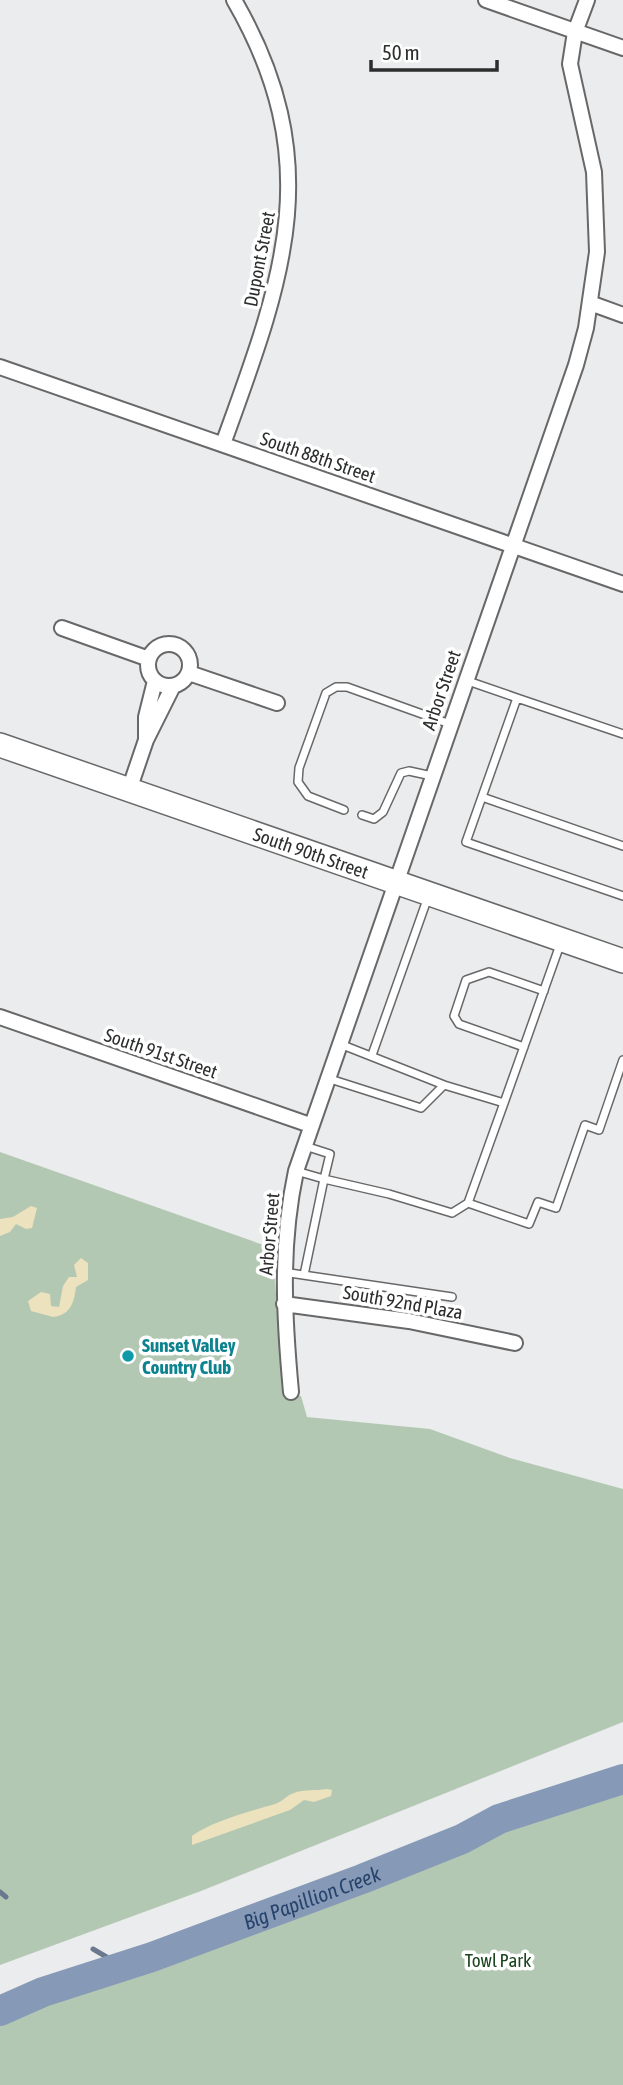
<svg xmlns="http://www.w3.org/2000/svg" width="623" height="2085" viewBox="0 0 623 2085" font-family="'Asap Condensed',sans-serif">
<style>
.green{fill:#b3c8b3}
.sand{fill:#ece2bd}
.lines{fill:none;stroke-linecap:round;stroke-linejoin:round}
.stream{stroke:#6b798e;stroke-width:5}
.river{stroke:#869ab7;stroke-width:30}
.service-casing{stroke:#686869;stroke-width:10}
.minor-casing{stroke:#686869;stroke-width:18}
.primary-casing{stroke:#686869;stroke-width:26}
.service{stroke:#fff;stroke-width:7}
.minor{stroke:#fff;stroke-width:14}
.primary{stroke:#fff;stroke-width:23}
.culture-dot{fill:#0f9aa8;stroke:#fff;stroke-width:2.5}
.labels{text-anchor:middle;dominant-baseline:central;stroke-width:7;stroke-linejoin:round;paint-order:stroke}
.street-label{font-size:19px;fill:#2c2d2d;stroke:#fff}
.culture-label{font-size:19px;font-weight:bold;fill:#0d838f;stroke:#fff;text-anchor:start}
.park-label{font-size:19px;fill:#1c451f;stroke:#fff}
.water-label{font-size:21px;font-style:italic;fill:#27436c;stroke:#fff}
</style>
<rect width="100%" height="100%" fill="#ebeced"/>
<!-- green -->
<path class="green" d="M0,1152L272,1248L285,1396H301L307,1417L430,1429L510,1458L623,1489V1722L201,1891L0,1965Z
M623,1779V2085H0V2011L43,1992L152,1957L362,1879L462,1839L499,1819Z"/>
<!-- sand -->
<path class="sand" d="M31,1206L37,1208L32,1228L26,1229L16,1224L10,1232L0,1236V1219L13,1217Z
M81,1258L88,1263V1280L76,1287C74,1302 71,1315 53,1317L31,1311L28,1301L41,1292L50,1294L51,1306L59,1307L63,1286L69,1277H77L74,1265Z
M327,1789L332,1790L331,1796L314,1802L304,1800L290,1810L192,1845V1836C212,1821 251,1811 275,1804C282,1802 287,1795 294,1793C303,1789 317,1791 327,1789Z"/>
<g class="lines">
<!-- stream -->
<path class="stream" d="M0,1892L6,1897
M93,1949L122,1966"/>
<!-- river -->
<path class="river" id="s1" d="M0,2011L43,1992L152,1957L362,1879L462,1839L499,1819L623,1779"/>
<!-- service casing -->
<g class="service-casing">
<path id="service" d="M465,680L517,698L466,842L623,896
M517,698L623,734
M482,797L623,846
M344,810L308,796L298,782L299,768L326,693L336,687H347L450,724
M362,815L374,819L383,812L401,773L409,771L432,776
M340,1044L444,1085
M524,1047L459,1024L454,1016L466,980L489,972L544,991
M372,1055L428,897
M327,1078L421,1108L444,1085L504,1103L561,942
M305,1146L330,1154L324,1179L389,1194L452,1213L468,1203L529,1224L538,1202L556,1208L585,1125L599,1130L623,1060
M296,1171L324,1179L304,1275
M468,1203L504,1103
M283,1272L452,1297"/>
</g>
<!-- minor casing -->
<g class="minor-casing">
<path id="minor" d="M486,0L623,48
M590,303L623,315
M0,367L623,584
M223,444C282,281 329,164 234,0
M62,628L149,659
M148 665a21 21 0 1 1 42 0a21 21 0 1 1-42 0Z
M189,673L277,703
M146,739V717L155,681
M129,790L146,740L173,686
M0,1017L310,1125
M284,1304L409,1321L515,1343
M291,1392C284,1316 280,1246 296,1171L576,365L586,328L597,252L594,172L570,64L575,32L587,0"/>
</g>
<!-- primary casing -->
<g class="primary-casing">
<g id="primary">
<path id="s2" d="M0,745L623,961"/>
</g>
</g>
<!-- service -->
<use href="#service" class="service"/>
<!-- minor -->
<use href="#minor" class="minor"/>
<!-- primary -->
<use href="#primary" class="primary"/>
</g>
<!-- markers -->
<circle class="culture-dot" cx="128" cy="1356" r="7"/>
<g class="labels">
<!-- street labels -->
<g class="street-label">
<text transform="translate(259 259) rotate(-79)">Dupont Street</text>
<text transform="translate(318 457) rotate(19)">South 88th Street</text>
<text transform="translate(441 690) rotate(-71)">Arbor Street</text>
<text stroke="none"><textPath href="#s2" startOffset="329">South 90th Street</textPath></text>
<text transform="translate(161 1053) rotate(19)">South 91st Street</text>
<text transform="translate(269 1234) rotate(-85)">Arbor Street</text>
<text transform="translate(403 1302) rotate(10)">South 92nd Plaza</text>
</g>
<!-- culture labels -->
<g class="culture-label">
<text x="142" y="1345">Sunset Valley<tspan x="142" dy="22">Country Club</tspan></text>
</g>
<!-- park labels -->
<g class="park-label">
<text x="498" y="1960">Towl Park</text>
</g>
<!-- water labels -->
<g class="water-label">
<text stroke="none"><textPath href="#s1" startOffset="332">Big Papillion Creek</textPath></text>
</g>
</g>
<!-- scale -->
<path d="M371 60v10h126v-10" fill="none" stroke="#2c2d2d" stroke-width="3.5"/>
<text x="382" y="60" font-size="21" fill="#2c2d2d" stroke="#ffffff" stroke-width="5" paint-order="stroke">50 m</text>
</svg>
